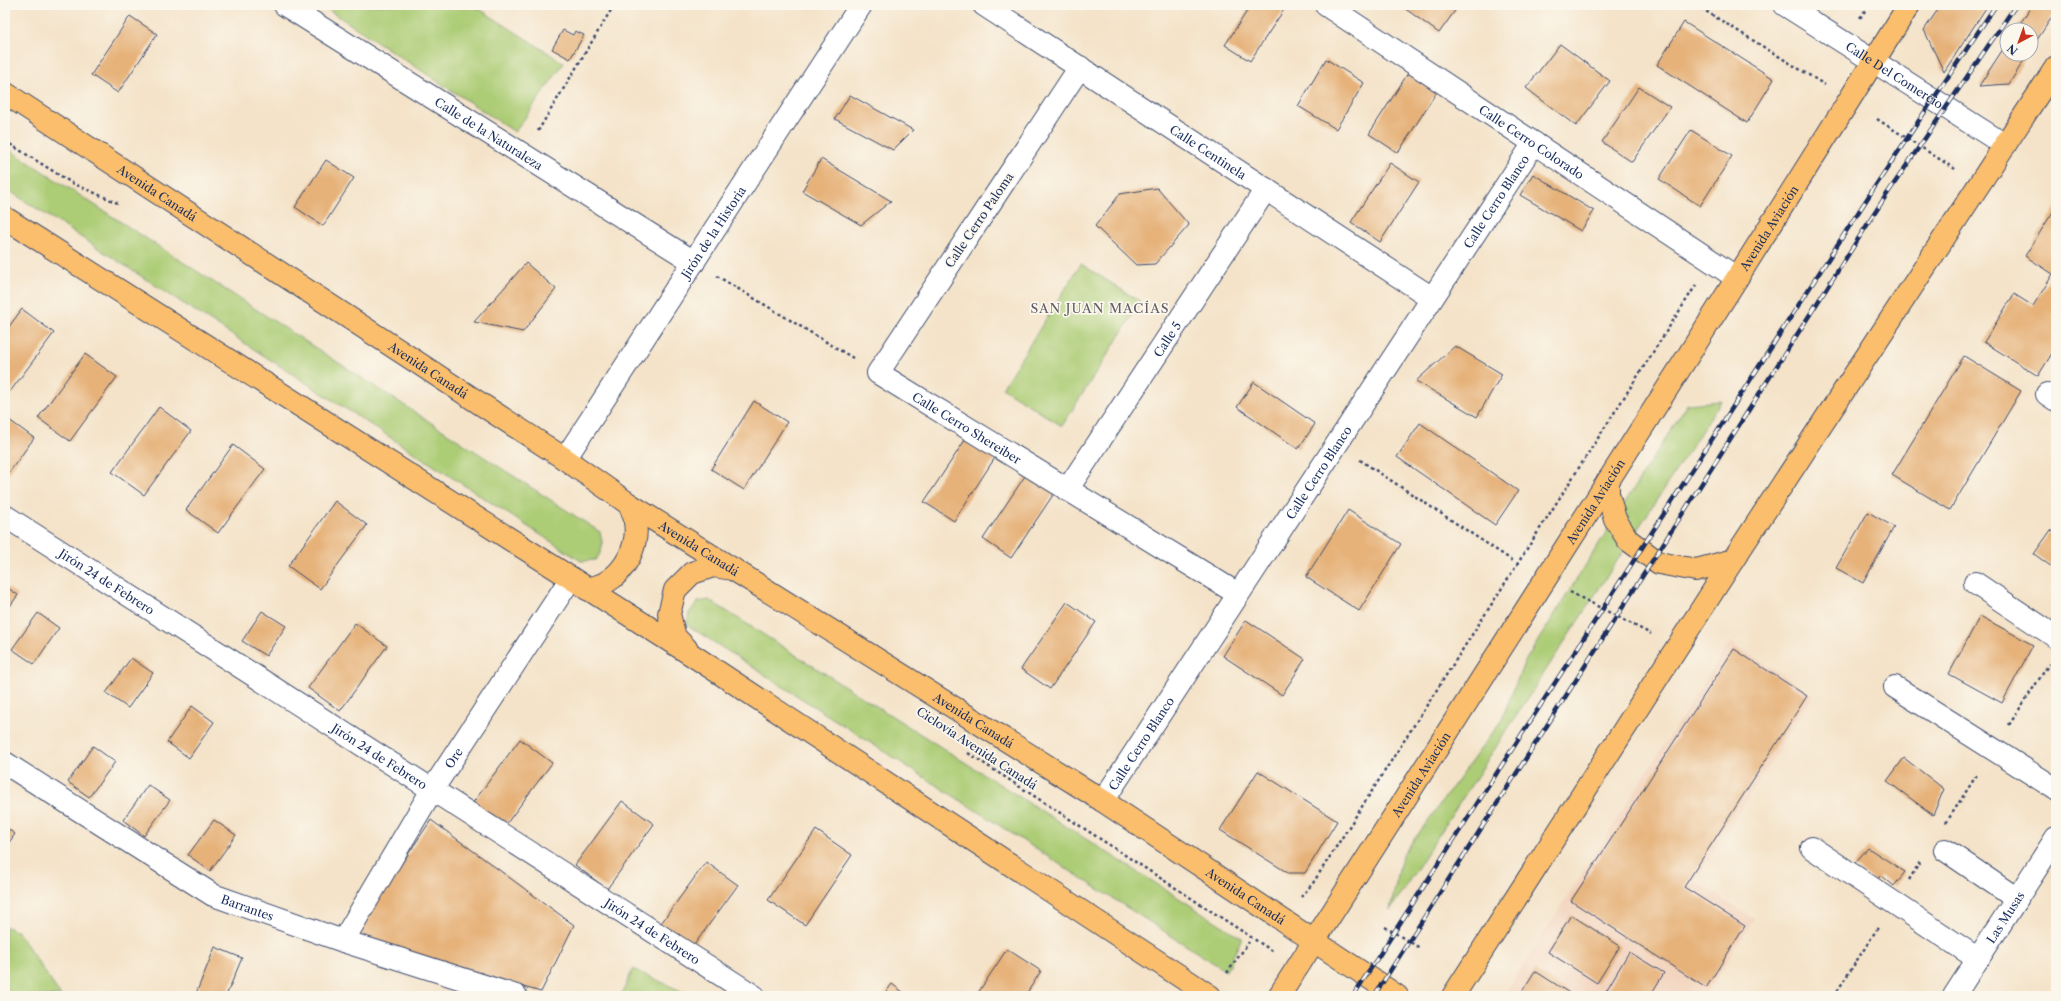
<svg xmlns="http://www.w3.org/2000/svg" width="2061" height="1001" viewBox="0 0 2061 1001" font-family="'Libre Caslon Text',serif">
<style>
.built{fill:#f3d4be}
.green{fill:#accc74;stroke:#647e69}
.building{fill:#e6b27a}
.lines{fill:none;stroke-linecap:round;stroke-linejoin:round}
.minor-casing{stroke:#3c4a6e;stroke-width:24}
.major-casing{stroke:#3c4a6e;stroke-width:24}
.path{stroke:#3c4a6e;stroke-width:2.5;stroke-dasharray:3 3;stroke-linecap:butt}
.minor{stroke:#fff;stroke-width:22}
.major{stroke:#fabe6d;stroke-width:22}
.rail-casing{stroke:#1b2f5e;stroke-width:4.5}
.rail{stroke:#fbf7ec;stroke-width:3;stroke-dasharray:9;stroke-linecap:butt}
.labels{text-anchor:middle;dominant-baseline:central;stroke-width:3.5;stroke-linejoin:round;paint-order:stroke}
.street-label{font-size:12px;fill:#1b2f5e;stroke:#fbf7ec}
.neighbourhood-label{font-size:13px;letter-spacing:1px;fill:#625d68;stroke:#fbf7ec}
</style>
<rect width="100%" height="100%" fill="#fbf7ec"/>
<filter id="ink" filterUnits="userSpaceOnUse"><feTurbulence type="fractalNoise" baseFrequency=".025" numOctaves="2"/><feDisplacementMap in="SourceGraphic" scale="8" xChannelSelector="R" yChannelSelector="G"/><feConvolveMatrix kernelMatrix="1 2 1 2 8 2 1 2 1" color-interpolation-filters="sRGB"/></filter>
<filter id="wash" filterUnits="userSpaceOnUse"><feTurbulence type="fractalNoise" baseFrequency=".012" numOctaves="4" result="noise"/><feDisplacementMap in="SourceGraphic" scale="16" xChannelSelector="R" yChannelSelector="G"/><feGaussianBlur stdDeviation="0.9" result="paint"/><feColorMatrix in="noise" values="0 0 0 0 0 0 0 0 0 0 0 0 0 0 0 0 0 1.4 0 .05"/><feComposite in="paint" operator="in"/></filter>
<g filter="url(#wash)">
<rect width="100%" height="100%" fill="#f4e3c9"/>
<!-- built -->
<path class="built" d="M1730,642L1813,695L1695,881L1754,919L1705,996H1504Z"/>
<!-- green -->
<path class="green" d="M321,5H473L564,63L515,132Z
M5,147L600,532C603,544 604,551 595,560L581,561L5,188Z
M1081,264L1141,302L1062,426L1002,388Z
M1721,401L1390,910L1402,856L1501,721L1524,663L1687,404Z
M709,600L1242,938L1226,971L687,625L689,613L698,602Z
M5,926L18,932L61,996H5Z
M633,969L692,996H621Z"/>
<g id="blocks">
<!-- building -->
<path class="building" d="M1251,5H1287L1250,61L1225,45Z
M1400,5H1459L1439,33Z
M1941,5H1988L1944,72L1924,30Z
M2032,5H2056V11L2031,49V30H2016Z
M130,16L157,34L118,93L91,75Z
M1684,22L1774,79L1747,123L1657,65Z
M563,30L573,35L575,31L584,35L570,59L552,49Z
M2007,43V54H2028L2009,84L1979,86Z
M1560,44L1610,81L1576,126L1526,88Z
M1326,59L1364,83L1336,129L1298,106Z
M1412,67L1441,85L1398,153L1369,134Z
M1639,87L1670,107L1632,162L1602,142Z
M850,95L913,130L893,150L835,119Z
M1691,130L1732,156L1700,206L1659,179Z
M821,159L891,201L861,225L802,191Z
M326,160L354,178L323,226L295,207Z
M1390,163L1419,182L1380,242L1351,222Z
M1533,174L1594,211L1581,231L1520,195Z
M1157,188L1189,225L1155,264L1136,265L1095,226L1120,194Z
M2056,207V311L2053,317L2056,320V347L2038,376L1984,342L2014,294L2033,306L2053,274L2025,256Z
M526,263L556,289L523,332L474,322Z
M22,309L54,333L6,397L5,332Z
M1455,346L1502,374L1477,417L1416,381Z
M85,354L117,377L70,441L38,418Z
M1964,356L2021,391L1950,510L1892,475Z
M1254,382L1315,424L1298,449L1237,407Z
M754,401L787,422L744,490L711,469Z
M159,407L191,431L144,495L112,472Z
M5,417L34,438L5,478Z
M1420,423L1518,491L1495,525L1397,457Z
M969,434L998,453L954,521L924,502Z
M233,445L265,469L218,533L186,510Z
M1031,467L1059,486L1011,558L983,539Z
M335,501L367,525L320,589L288,566Z
M1348,510L1401,544L1359,611L1306,577Z
M1868,512L1894,527L1863,583L1836,568Z
M2051,530L2056,534V570L2034,554Z
M5,586L18,595L5,613Z
M1067,602L1096,622L1050,689L1021,669Z
M262,611L286,626L266,656L242,641Z
M38,613L59,628L34,664L12,649Z
M1980,616L2033,645L2002,703L1949,674Z
M1246,620L1305,659L1282,695L1223,656Z
M355,623L387,646L340,711L308,688Z
M1734,649L1807,696L1684,887L1745,926L1706,988L1571,901Z
M131,658L153,673L128,708L106,693Z
M192,706L214,722L189,758L167,742Z
M520,739L552,763L504,827L472,804Z
M93,746L115,762L89,797L68,782Z
M1904,758L1944,789L1933,815L1887,781Z
M1258,771L1337,821L1305,873H1288L1220,830Z
M148,785L170,800L144,836L123,820Z
M622,801L654,824L607,889L575,865Z
M214,820L236,835L210,871L188,855Z
M431,820L574,925L541,992L352,938Z
M5,827L15,834L5,848Z
M816,830L852,855L805,925L768,900Z
M1868,848L1905,872L1894,886L1881,875L1875,882L1853,865Z
M706,862L738,885L691,949L659,926Z
M1571,915L1620,946L1597,983L1548,952Z
M215,947L242,958L226,996H195Z
M1007,949L1041,971L1025,996H976Z
M1629,952L1664,973L1650,996H1615L1606,991Z
M1535,971L1574,996H1519Z
M892,984L908,996H883Z"/>
</g>
</g>
<g filter="url(#ink)">
<use href="#blocks" fill-opacity="0" stroke="#3c4a6e" stroke-width="1"/>
<g class="lines">
<!-- minor casing -->
<g class="minor-casing">
<g id="minor">
<path id="s1" d="M285,5L694,262"/>
<path id="s2" d="M984,5L1432,298"/>
<path id="s3" d="M1326,5L1737,278"/>
<path id="s4" d="M1785,5L2005,145"/>
<path id="s5" d="M1080,67L878,373L1238,594"/>
<path d="M2047,394L2056,400"/>
<path id="s6" d="M565,459L861,5"/>
<path id="s7" d="M1067,490L1266,189"/>
<path id="s8" d="M5,516L754,996"/>
<path d="M1975,583L2056,637"/>
<path d="M1895,687L2056,789"/>
<path id="s9" d="M5,763L213,895L343,941L516,996"/>
<path id="s10" d="M1103,801L1534,143"/>
<path d="M1812,848L1978,959"/>
<path d="M1945,850L2017,899"/>
<path id="s11" d="M343,941L432,790L571,578"/>
<path id="s12" d="M1954,996L2056,838"/>
</g>
</g>
<!-- major casing -->
<g class="major-casing">
<g id="major">
<path id="s13" d="M5,93L565,459L629,504L1103,801L1397,996"/>
<path d="M5,218L692,655L1210,996"/>
<path d="M1608,481V494L1615,519L1628,540L1659,563L1696,570L1733,560"/>
<path d="M587,589C593,587 600,586 605,583C626,571 639,545 635,522C635,516 631,509 629,504"/>
<path d="M686,648L675,637L669,614L675,590L692,573L713,566L733,569"/>
<path id="s14" d="M1279,996L1693,348L1909,5"/>
<path d="M1453,996L1733,560L2056,67"/>
</g>
</g>
<!-- path -->
<path class="path" d="M1696,5L1825,85
M1860,18L1869,5
M1877,119L1955,169
M538,131L614,5
M5,141L72,183L120,204
M717,276L853,358
M1360,460L1513,561
M1570,592L1651,634
M2009,725L2049,664
M968,753L1274,952
M1946,823L1978,773
M1909,880L1920,862
M1301,897L1313,883L1696,285
M1385,927L1420,948
M1227,973L1249,942
M1834,996L1879,926"/>
<!-- minor -->
<use href="#minor" class="minor"/>
<!-- major -->
<use href="#major" class="major"/>
<!-- rail casing -->
<g class="rail-casing">
<path id="rail" d="M1353,996L1874,188L1996,5
M1374,996L1885,197L2016,5"/>
</g>
<!-- rail -->
<use href="#rail" class="rail"/>
</g>
</g>
<g class="labels">
<!-- street labels -->
<g class="street-label">
<text stroke="none"><textPath href="#s4" startOffset="130">Calle Del Comercio</textPath></text>
<text stroke="none"><textPath href="#s1" startOffset="241">Calle de la Naturaleza</textPath></text>
<text stroke="none"><textPath href="#s3" startOffset="247">Calle Cerro Colorado</textPath></text>
<text stroke="none"><textPath href="#s2" startOffset="268">Calle Centinela</textPath></text>
<text stroke="none"><textPath href="#s13" startOffset="182">Avenida Canadá</textPath></text>
<text stroke="none"><textPath href="#s10" startOffset="717">Calle Cerro Blanco</textPath></text>
<text transform="translate(979 220) rotate(-56)">Calle Cerro Paloma</text>
<text stroke="none"><textPath href="#s14" startOffset="911">Avenida Aviación</textPath></text>
<text stroke="none"><textPath href="#s6" startOffset="271">Jirón de la Historia</textPath></text>
<text stroke="none"><textPath href="#s7" startOffset="181">Calle 5</textPath></text>
<text stroke="none"><textPath href="#s13" startOffset="506">Avenida Canadá</textPath></text>
<text stroke="none"><textPath href="#s5" startOffset="471">Calle Cerro Shereiber</textPath></text>
<text stroke="none"><textPath href="#s10" startOffset="393">Calle Cerro Blanco</textPath></text>
<text stroke="none"><textPath href="#s14" startOffset="587">Avenida Aviación</textPath></text>
<text stroke="none"><textPath href="#s13" startOffset="830">Avenida Canadá</textPath></text>
<text stroke="none"><textPath href="#s8" startOffset="121">Jirón 24 de Febrero</textPath></text>
<text stroke="none"><textPath href="#s13" startOffset="1154">Avenida Canadá</textPath></text>
<text stroke="none"><textPath href="#s10" startOffset="69">Calle Cerro Blanco</textPath></text>
<text transform="translate(977 748) rotate(33)">Ciclovía Avenida Canadá</text>
<text stroke="none"><textPath href="#s8" startOffset="445">Jirón 24 de Febrero</textPath></text>
<text stroke="none"><textPath href="#s11" startOffset="214">Ore</textPath></text>
<text stroke="none"><textPath href="#s14" startOffset="263">Avenida Aviación</textPath></text>
<text stroke="none"><textPath href="#s13" startOffset="1478">Avenida Canadá</textPath></text>
<text stroke="none"><textPath href="#s9" startOffset="283">Barrantes</textPath></text>
<text stroke="none"><textPath href="#s12" startOffset="94">Las Musas</textPath></text>
<text stroke="none"><textPath href="#s8" startOffset="769">Jirón 24 de Febrero</textPath></text>
</g>
<!-- neighbourhood labels -->
<g class="neighbourhood-label">
<text x="1100" y="308">SAN JUAN MACÍAS</text>
</g>
</g>
<!-- margin -->
<rect width="2061" height="1001" fill="none" stroke="#fbf7ec" stroke-width="20"/>
<!-- north arrow -->
<g transform="translate(2019 42) rotate(221)"><circle r="19" fill="#fbf7ec" stroke="#a1a7b3"/>
<path d="M0-3L7 15L0 10L-7 15Z" fill="#c8321e"/>
<text y="-6" font-size="11" font-weight="bold" text-anchor="middle" fill="#1b2f5e">N</text>
</g>
</svg>
